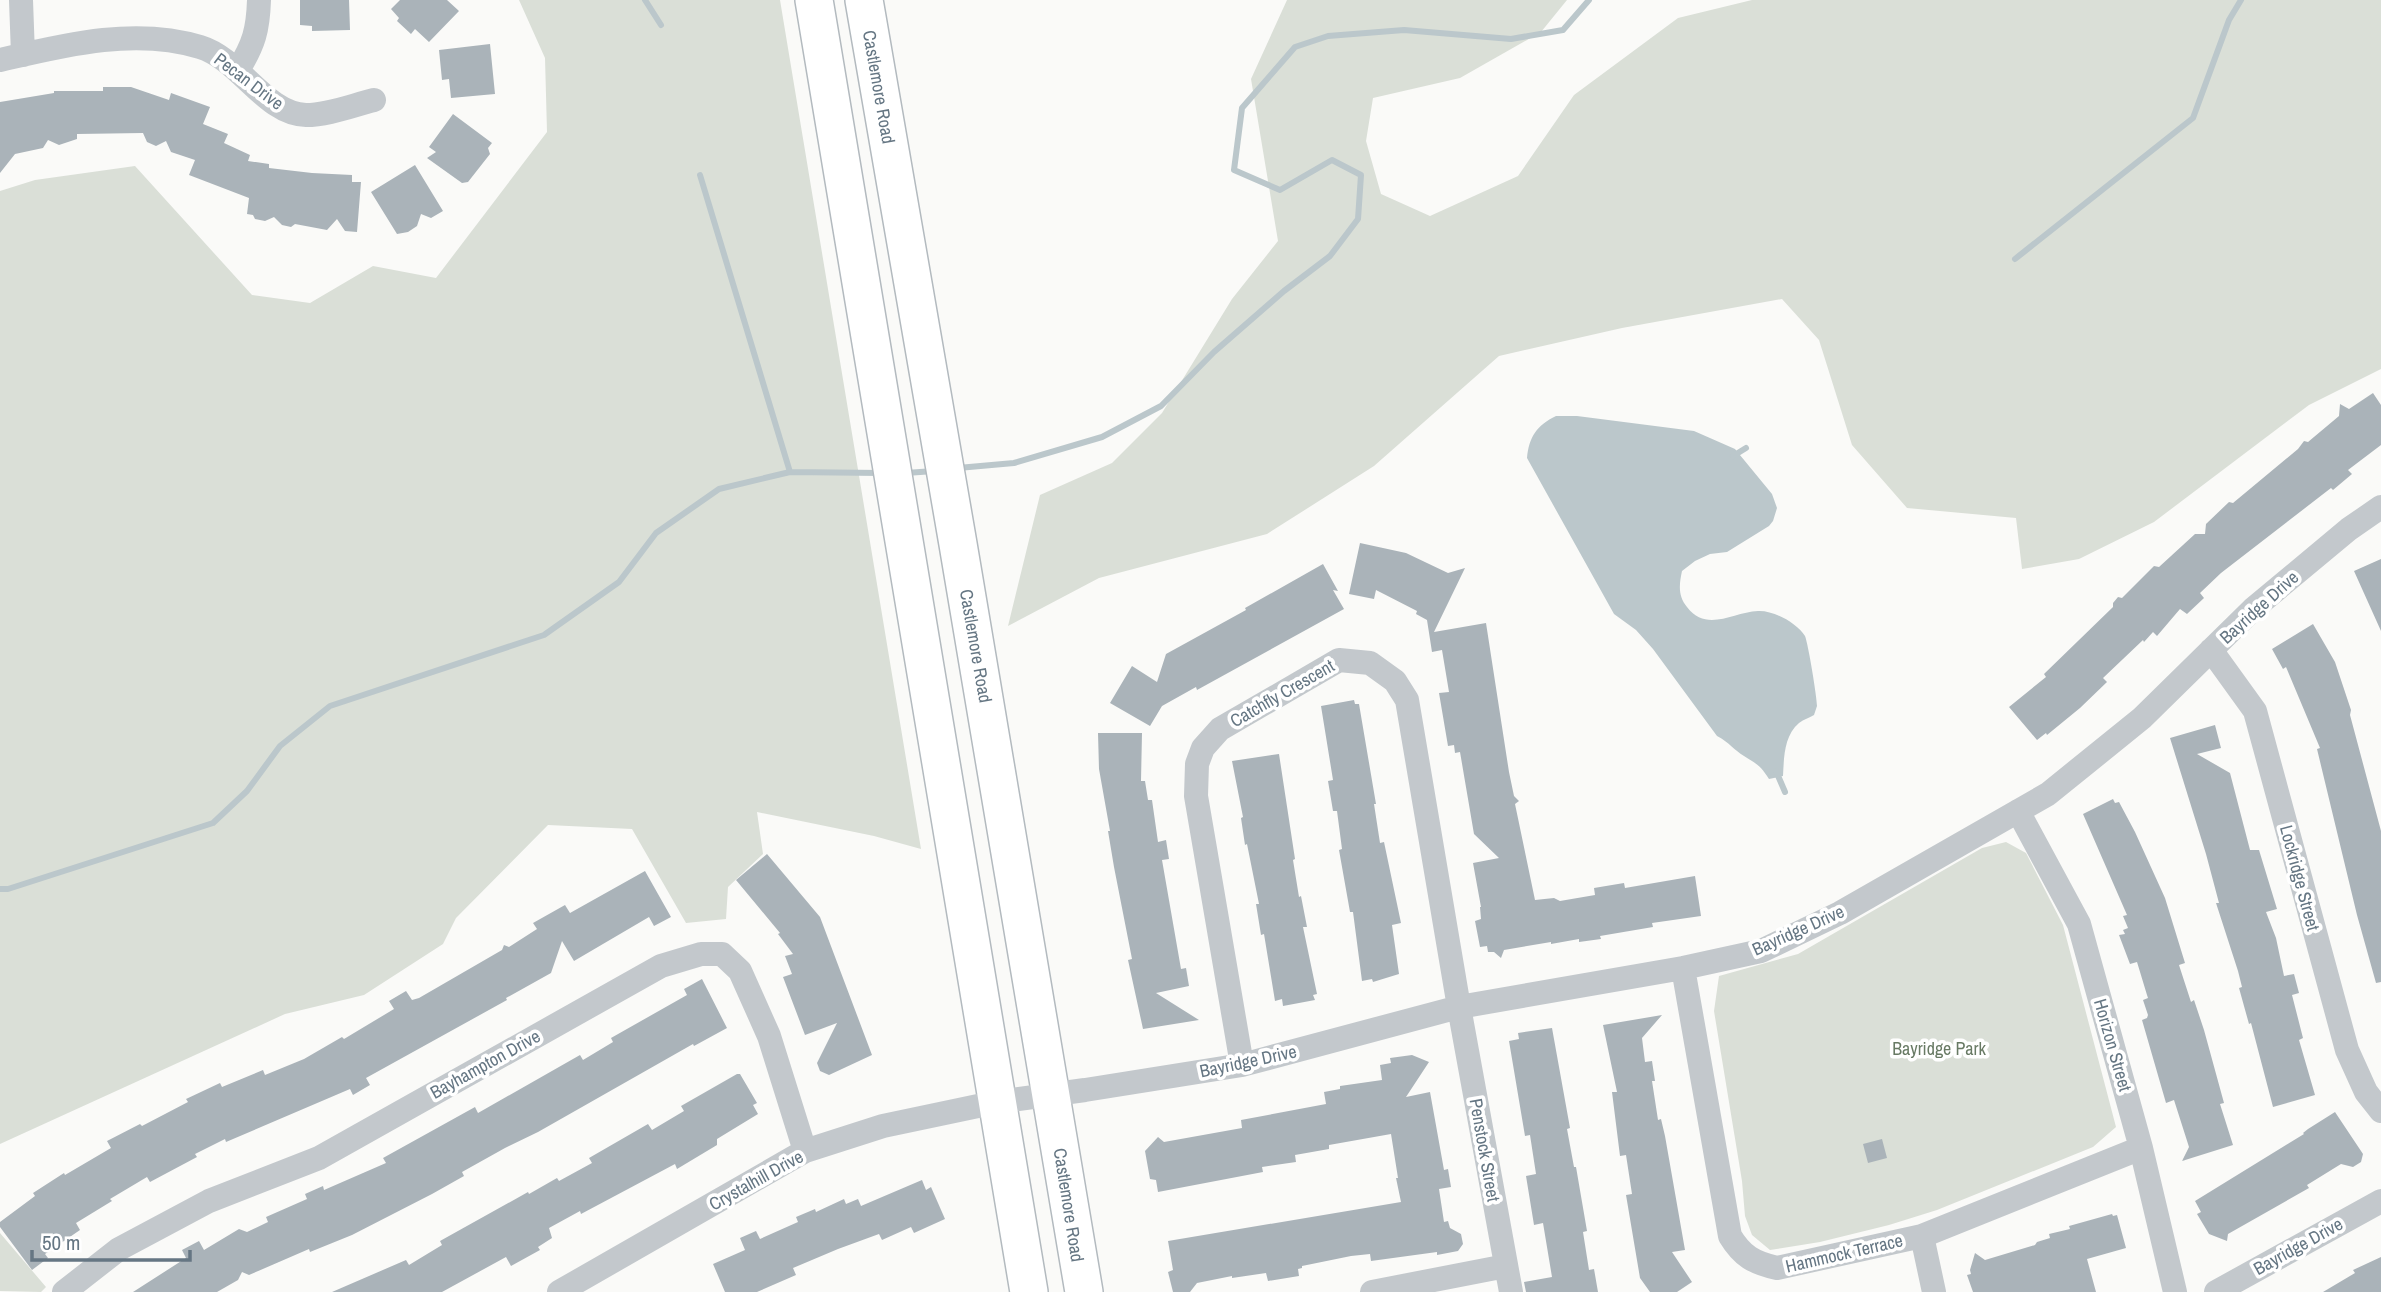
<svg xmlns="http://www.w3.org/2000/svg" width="2381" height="1292" viewBox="0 0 2381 1292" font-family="'Archivo Narrow',sans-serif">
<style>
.green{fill:#dadfd7}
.water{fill:#bbc7cb}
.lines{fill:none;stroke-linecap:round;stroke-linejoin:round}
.stream{stroke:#bbc7cb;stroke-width:6}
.building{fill:#aab3b9}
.secondary-casing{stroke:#b3babf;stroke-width:40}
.minor{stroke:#c3c8cc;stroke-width:24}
.secondary{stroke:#fff;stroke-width:37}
.labels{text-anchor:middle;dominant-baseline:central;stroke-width:7;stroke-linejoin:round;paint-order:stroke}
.street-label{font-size:18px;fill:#657683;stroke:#fff}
.park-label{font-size:18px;fill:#687a64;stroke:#fff}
</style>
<rect width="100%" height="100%" fill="#fafaf8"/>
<!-- green -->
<path class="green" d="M519,0H780L921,849L874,836L757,812L763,854L728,887L726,919L686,923L632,829L548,825L456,918L443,944L364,995L285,1014L0,1144V191L35,180L135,166L252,295L310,303L373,266L436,278L547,132L545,58Z
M1287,0H1567L1541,32L1460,78L1373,98L1366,141L1381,194L1430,216L1518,176L1574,95L1678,18L1752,0H2381V369L2309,405L2154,522L2079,559L2022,569L2016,518L1907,508L1852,445L1819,340L1782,299L1622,328L1499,356L1374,466L1267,534L1099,578L1008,626L1040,495L1112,463L1162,413L1232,299L1278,241L1251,79Z
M2006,842L2026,853L2063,925L2116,1127L2093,1147L1937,1210L1889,1225L1820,1242L1770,1250L1752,1235L1745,1216L1742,1181L1714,1011L1719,976L1798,954L1982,848Z
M0,1233L46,1287L41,1292L0,1291Z"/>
<!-- water -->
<path class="water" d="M1556,416H1577L1694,431L1735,449L1772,494L1777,508L1773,521L1769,526L1727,552L1710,554L1695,561L1682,571C1679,585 1678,596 1687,607C1707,633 1733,612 1758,611C1773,610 1797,623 1805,636C1808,643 1817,697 1817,706L1814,715C1809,718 1804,719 1799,723C1784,736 1784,757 1783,776L1769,779C1760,765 1758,765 1744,756C1734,750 1730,743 1717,736L1653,649L1636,630L1614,614L1527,458C1529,437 1537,425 1556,416Z"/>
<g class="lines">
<!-- stream -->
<path class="stream" d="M645,0L661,25
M700,175L790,472
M2015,259L2193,118L2229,20L2241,0
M1733,456L1746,448
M958,468L1014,463L1102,437L1161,406L1214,352L1284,291L1330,256L1358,219L1361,175L1332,160L1280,190L1234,170L1242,108L1295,47L1328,36L1404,30L1511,39L1563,30L1589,0
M906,473L934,471
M1776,771L1785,792
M0,889H8L213,823L247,791L280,746L330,706L544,635L619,582L656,533L719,489L790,472L881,473"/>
</g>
<!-- building -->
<path class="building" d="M300,0H349L350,30L312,31V26L300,25Z
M400,0H447L459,11L429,42L415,29L411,34L397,21L399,18L391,9Z
M490,44L495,94L451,98L449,79L442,80L439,50Z
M103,87H131L169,100L171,93L210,107L203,124L228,134L224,143L250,155L248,161L269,164V168L312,173L352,175V182H361L357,232L345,231L337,219L327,230L295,224L291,227L282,225L274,217L265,221L255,219L253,215L247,214L249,198L189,175L195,160L171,152L166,141L156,146L147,142L143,133L77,134V139L59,145L48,140L43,148L15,154L0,173V102L54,93V91H103Z
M453,114L492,143L488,148L490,154L468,182L462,183L427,158L436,152L429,147Z
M415,165L443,211L431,218L421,214L417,226L408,232L397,234L371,192Z
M2373,393L2381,405V445L2348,470L2352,474L2333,490L2331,488L2221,573L2200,593L2204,598L2187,614L2180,609L2157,636L2153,632L2144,642L2143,640L2103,678L2107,682L2080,708L2047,735L2046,733L2037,740L2009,707L2046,677L2044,674L2113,607V603L2118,597L2122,598L2154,566L2159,567L2195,534H2205L2206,524L2229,502L2233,503L2298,449L2304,441L2308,442L2339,416L2340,404L2349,409Z
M1360,543L1406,553L1448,573L1465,568L1434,632L1486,623L1509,772L1514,796L1519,801L1515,804L1535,900L1554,898L1560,901L1595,895L1594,888L1624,883L1625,888L1695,876L1701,916L1652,923L1653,927L1600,936L1601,939L1579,942V939L1551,944V942L1504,950L1501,958L1494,952H1488L1487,946L1480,947L1475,921L1481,919L1480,907H1481L1473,863L1499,858L1474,834L1460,752L1455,753L1454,745L1448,746L1439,693L1449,692L1442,650L1432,652L1427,620L1416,614L1417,611L1376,590L1374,599L1349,594Z
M2381,559V631L2354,571Z
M1323,564L1338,591L1333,590L1344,609L1197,690L1196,687L1162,706L1150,726L1110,703L1132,666L1157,682L1166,654L1246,610L1245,608Z
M2313,624L2335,662L2351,710L2350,715L2381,831V982L2376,983L2357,915L2317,749L2320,748L2286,667L2283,669L2272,649Z
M1354,700L1355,704H1359L1376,804H1374L1380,843L1384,842L1401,923L1392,925L1399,974L1373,982L1372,979L1362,981L1353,912H1350L1339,850L1342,849L1337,811H1333L1328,781L1333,780L1321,706Z
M2215,725L2221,748L2197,754L2230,773L2250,850H2259L2277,909L2266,912L2276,938L2284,976L2294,974L2299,993L2292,995L2303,1038L2299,1040L2315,1095L2273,1107L2251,1023L2249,1024L2239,988L2242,987L2238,971L2216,903H2219L2206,854L2170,738Z
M1098,733H1142L1141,781H1145L1148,800H1152L1158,842L1166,840L1169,859L1162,860L1181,969L1186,968L1189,986L1156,993L1199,1020L1143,1029L1128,960L1132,959L1114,867L1108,831H1110L1099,769Z
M1279,754L1295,859L1293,860L1299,897L1301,896L1307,927H1303L1317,994L1313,995L1315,1000L1283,1006L1282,999L1275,1001L1264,934L1261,935L1256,904H1259L1247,844L1245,845L1241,818L1243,817L1232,761Z
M2113,799L2115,803L2119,802L2135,832L2165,898L2185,963L2179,965L2191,1002L2194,1000L2204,1030L2224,1103L2220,1104L2233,1145L2182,1161L2189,1147L2174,1100L2166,1103L2142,1020L2147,1018L2148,1015L2143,1000L2148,998L2147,995L2137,962L2130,964L2119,935L2125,934L2123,930L2128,928L2123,916L2127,915L2083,814Z
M767,854L820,917L872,1055L829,1075L820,1071L817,1063L837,1023L805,1035L783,977L792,974L785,956L793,954L778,934L780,933L736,880Z
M645,871L671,917L654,926L649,917L574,961L562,941L551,973L506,998L507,1000L366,1078L370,1085L353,1095L350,1089L226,1142L225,1139L195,1154L197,1157L150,1182L147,1177L110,1199L112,1201L76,1223L80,1230L45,1254L48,1258L32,1270L0,1227V1222L35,1196L33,1193L64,1173L65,1175L111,1148L107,1141L140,1124L142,1126L188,1102L186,1099L220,1083L222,1087L263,1070L265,1075L304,1059L342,1037L344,1039L394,1009L389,1001L406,991L412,1000L419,998L502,950L504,945L509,947L537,929L533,923L565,905L570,913Z
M702,979L727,1028L694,1046L693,1044L538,1132L505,1148L462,1172L464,1176L432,1194L352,1235L310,1252L309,1249L249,1275L242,1272L238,1280L217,1292H133L186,1258L182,1250L199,1241L204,1250L239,1229L247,1232L268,1222L266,1217L307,1199L305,1194L323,1186L324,1190L386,1163L383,1158L475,1107L478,1113L580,1055L583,1060L613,1042L611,1038L687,995L684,989Z
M1662,1015L1642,1038L1645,1062L1652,1061L1655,1081H1652L1658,1120L1661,1119L1665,1136L1685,1250L1672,1252L1692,1282L1677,1292H1650L1640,1278L1626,1195L1632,1194L1626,1155L1620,1156L1612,1092H1617L1603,1025Z
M1552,1028L1570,1128L1567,1129L1574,1167H1576L1587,1231L1583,1232L1589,1270L1594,1269L1598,1292H1526L1524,1282L1552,1277L1543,1223L1534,1225L1526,1176L1536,1174L1530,1135L1525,1136L1509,1041L1519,1039L1518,1033Z
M1412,1055L1429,1062L1406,1097L1430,1092L1444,1170L1448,1169L1451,1187L1439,1189L1444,1222L1448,1221L1450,1228L1461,1234L1463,1244L1458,1251L1437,1255V1252L1371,1261L1370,1254L1351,1256L1302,1266V1268L1298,1269L1299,1276L1268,1281L1266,1273L1232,1278V1276L1197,1283L1190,1292H1173L1168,1272L1173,1270L1168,1241L1401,1202L1396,1178H1398L1391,1134L1329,1145V1149L1295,1155L1296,1162L1262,1167L1263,1172L1158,1192L1156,1180L1150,1179L1145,1151L1158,1137L1164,1142L1242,1128L1241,1120L1326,1104L1324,1092L1340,1089V1086L1382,1080L1380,1065L1391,1063L1390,1058Z
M737,1074H740L757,1103L753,1105L758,1114L717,1139V1145L677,1169L675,1164L581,1214L580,1211L549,1228L552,1238L538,1247L540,1250L511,1266L506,1257L442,1292H332L406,1260L409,1265L442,1245L440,1241L528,1192L529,1194L557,1178L559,1181L592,1163L589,1158L648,1124L652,1130L684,1111L681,1106Z
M2335,1112L2363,1154L2361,1162L2353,1167L2341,1164L2307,1185L2309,1188L2228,1234L2227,1241L2209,1234L2197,1214L2201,1212L2195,1201L2304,1134L2303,1133L2308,1129Z
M1882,1139L1887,1158L1868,1163L1863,1144Z
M922,1180L926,1190L931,1187L945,1219L914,1233L911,1227L882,1240L879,1234L838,1249L793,1268L796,1275L757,1292H725L713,1264L745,1250L740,1238L756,1231L760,1239L798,1222L796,1217L815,1209L816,1212L844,1199L846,1204L858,1199L861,1206Z
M2112,1214L2113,1216L2117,1215L2126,1248L2087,1259L2096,1292H1973L1967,1275L1971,1274L1970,1270L1975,1253L1985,1260L2035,1245L2037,1242L2050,1238L2049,1234L2070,1229L2069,1226Z
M2381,1257V1292H2323L2355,1273L2353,1270Z"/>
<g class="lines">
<!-- secondary casing -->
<g class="secondary-casing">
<path id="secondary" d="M814,0L1029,1292
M864,0L958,544L1084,1292"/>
</g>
<!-- minor -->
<path class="minor" d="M21,0L23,55
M0,60C64,45 135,27 200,47C240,59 265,114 306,115C329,115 353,105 374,100
M238,70C254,44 258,30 259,0
M2211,650L2255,711L2347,1050L2366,1092L2381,1111
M2018,811L2079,924L2141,1148L2175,1292
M1683,968L1730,1236C1742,1256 1754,1263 1777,1268L1922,1236L2141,1148
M1242,1065L1196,796L1197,764L1203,748L1220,729L1339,660L1370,663L1395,681L1407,700L1459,1007L1511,1292
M1922,1236L1934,1292
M64,1292L119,1249L209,1201L319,1158L661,966L701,954H722L740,971L769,1036L805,1151
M559,1292L805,1151L883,1126L997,1102L1085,1090L1242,1065L1459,1007L1683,968L1761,951L1840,913L2048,794L2142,718L2253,609L2349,529L2381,507
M1372,1292L1506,1266
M2216,1292L2381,1201"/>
<!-- secondary -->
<use href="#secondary" class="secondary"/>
</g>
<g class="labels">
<!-- street labels -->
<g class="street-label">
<text transform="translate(249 81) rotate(37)">Pecan Drive</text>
<text transform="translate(879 87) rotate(80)">Castlemore Road</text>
<text transform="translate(2259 607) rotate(-42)">Bayridge Drive</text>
<text transform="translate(976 646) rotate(80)">Castlemore Road</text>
<text transform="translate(1282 693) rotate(-30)">Catchfly Crescent</text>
<text transform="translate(2300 878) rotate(75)">Lockridge Street</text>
<text transform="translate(1798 930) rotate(-24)">Bayridge Drive</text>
<text transform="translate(2113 1045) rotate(74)">Horizon Street</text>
<text transform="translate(1248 1061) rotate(-12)">Bayridge Drive</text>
<text transform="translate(485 1064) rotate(-29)">Bayhampton Drive</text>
<text transform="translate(1485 1150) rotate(80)">Penstock Street</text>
<text transform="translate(756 1180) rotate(-29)">Crystalhill Drive</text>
<text transform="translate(1069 1205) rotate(81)">Castlemore Road</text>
<text transform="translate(2298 1246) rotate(-29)">Bayridge Drive</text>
<text transform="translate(1844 1253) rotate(-13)">Hammock Terrace</text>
</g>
<!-- park labels -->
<g class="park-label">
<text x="1939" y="1048">Bayridge Park</text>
</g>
</g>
<!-- scale -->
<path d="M32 1250v10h158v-10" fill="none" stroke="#657683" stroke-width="3.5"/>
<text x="42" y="1250" font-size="21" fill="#657683" stroke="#ffffff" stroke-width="5" paint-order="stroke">50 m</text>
</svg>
